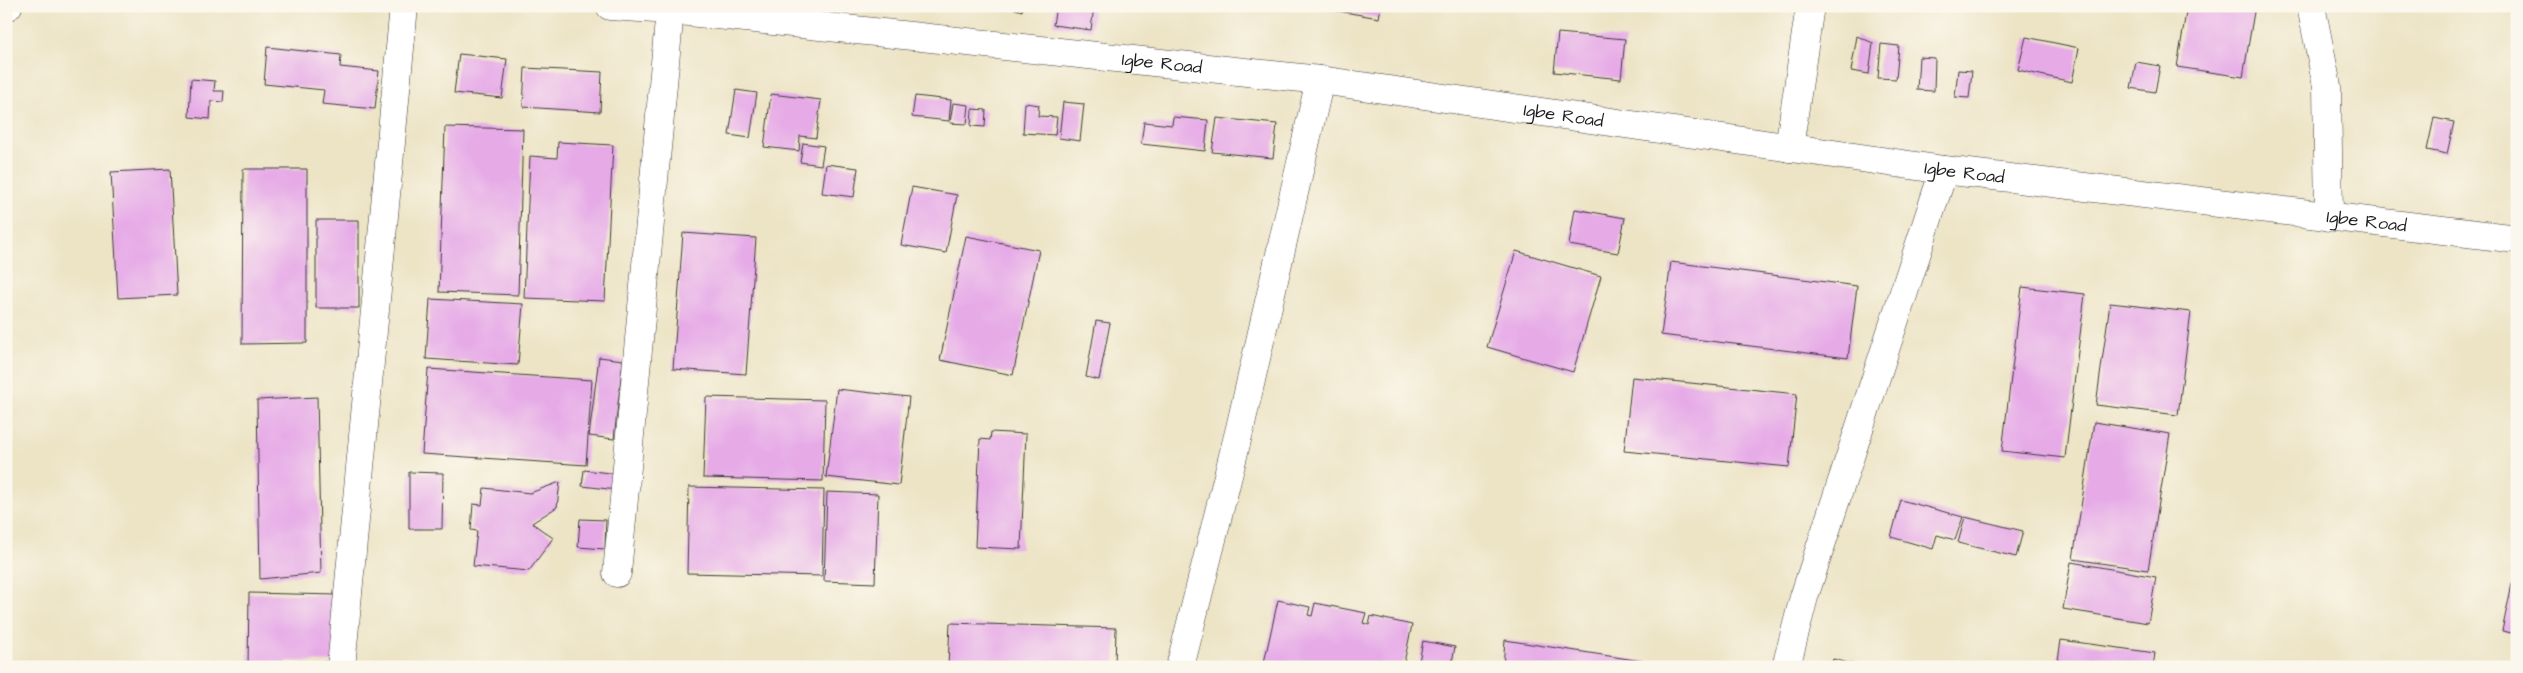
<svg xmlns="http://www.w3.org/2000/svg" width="2523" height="673" viewBox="0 0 2523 673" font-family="'Architects Daughter',sans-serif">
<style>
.building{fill:#e6aae7}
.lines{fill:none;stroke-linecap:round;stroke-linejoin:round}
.minor-casing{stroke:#3b3a36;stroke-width:29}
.tertiary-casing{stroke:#3b3a36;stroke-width:29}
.minor{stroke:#fff;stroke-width:28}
.tertiary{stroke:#fff;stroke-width:28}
.labels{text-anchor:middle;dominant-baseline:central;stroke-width:4;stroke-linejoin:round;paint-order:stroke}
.street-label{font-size:18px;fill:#1c1c1c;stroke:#fbf7ec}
</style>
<rect width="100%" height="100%" fill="#fbf7ec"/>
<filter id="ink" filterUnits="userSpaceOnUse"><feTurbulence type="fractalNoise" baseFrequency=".02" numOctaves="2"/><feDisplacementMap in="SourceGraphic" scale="10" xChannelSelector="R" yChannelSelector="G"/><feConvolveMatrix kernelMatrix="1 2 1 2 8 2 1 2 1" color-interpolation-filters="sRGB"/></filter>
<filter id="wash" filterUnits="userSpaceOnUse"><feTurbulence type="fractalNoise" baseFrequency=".0096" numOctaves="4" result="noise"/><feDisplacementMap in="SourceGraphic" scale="20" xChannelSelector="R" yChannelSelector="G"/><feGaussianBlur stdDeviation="1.12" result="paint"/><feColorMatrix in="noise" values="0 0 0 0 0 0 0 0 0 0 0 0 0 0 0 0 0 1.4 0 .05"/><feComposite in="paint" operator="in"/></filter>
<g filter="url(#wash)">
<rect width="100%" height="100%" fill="#ede4c6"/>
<g id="blocks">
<!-- building -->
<path class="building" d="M1006,6H1023L1022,11Z
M1056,6H1094L1091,30L1053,25Z
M1309,6H1381L1379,18Z
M2187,6H2255L2243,77L2177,67Z
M1558,33L1625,39L1621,79L1554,72Z
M1857,36L1873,43L1869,74L1851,71Z
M2026,37L2079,48L2072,82L2018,70Z
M1881,44L1899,46L1896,79L1878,78Z
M267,47L341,55L340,67L379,71L375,109L322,104L324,90L264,84Z
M459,54L507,59L502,98L454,93Z
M1919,57L1935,58L1934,91L1917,90Z
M2136,62L2160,66L2155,92L2131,88Z
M525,68L602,72L600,112L523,107Z
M1958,70L1972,71L1969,98L1955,97Z
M191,79L215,81L214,91H224L223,102L211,101L210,119L189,117Z
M736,90L757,93L750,138L729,135Z
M771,94L821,100L816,138L800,136L799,151L764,147Z
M915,96L951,100L949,121L912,117Z
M1063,102L1084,104L1080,141L1059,138Z
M953,103L969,105L967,124L950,123Z
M1025,103L1039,105L1038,116L1057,117L1055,135L1023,133Z
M972,109L986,110L985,127L971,126Z
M1173,117L1208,120L1205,151L1141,144L1144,122L1172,125Z
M1217,118L1277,124L1273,158L1212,152Z
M2434,118L2454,122L2447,154L2427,150Z
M445,127L523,129L518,295L439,292Z
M558,142L613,145L605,301L524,298L530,156L557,158Z
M803,143L824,146L821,165L800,162Z
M826,164L858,168L854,197L822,193Z
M170,169L177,295L118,298L111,172Z
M243,169H307V343L242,344Z
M912,187L957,195L946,253L901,245Z
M1575,209L1625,218L1618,253L1569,245Z
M316,220H359V308H316Z
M683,233L756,238L746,374L673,369Z
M966,236L1039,250L1013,375L940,360Z
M1516,251L1601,276L1573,372L1487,347Z
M1671,262L1857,286L1848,358L1661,335Z
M2022,287L2085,294L2065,458L2002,451Z
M430,299L523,304L518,365L426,359Z
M2110,303L2191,312L2178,415L2096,405Z
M1096,321L1110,323L1099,380L1086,377Z
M599,357L623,360L614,439L589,436Z
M428,369L592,380L586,465L422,454Z
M1632,377L1797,394L1789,467L1624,451Z
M837,389L909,397L899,485L826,477Z
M317,397L321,573L260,579L257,400Z
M706,397L825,400L823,481L703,478Z
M2094,422L2170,434L2148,570L2073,559Z
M991,432L1026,434L1021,549L975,547L980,439L990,440Z
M584,470L618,474L617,490L582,486Z
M409,472L443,473L442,529H409Z
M560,482L557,507L532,523L553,538L529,571L473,566L477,531L471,530L473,504L482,505L484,488L530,493Z
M689,487L824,490L822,576L687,573Z
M827,492L878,494L875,583L824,581Z
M1901,500L1963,517L1955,540L1937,535L1933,549L1891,537Z
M1965,517L2023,531L2016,557L1958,543Z
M580,519L606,520L605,549L578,547Z
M2071,562L2156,577L2148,623L2063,609Z
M2512,584L2517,585V634L2502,631Z
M249,593L337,595L336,662L287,661V667H248Z
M1278,600L1310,607L1308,615L1312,616L1315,603L1366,613L1363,623L1369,625L1371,616L1412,625L1403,667H1263Z
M950,623L1116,628L1115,667H948Z
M1505,640L1674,666V667H1503Z
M2061,640L2155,653L2153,667H2057Z
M1423,641L1455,647L1451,667H1418Z
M1833,659L1860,666V667H1831Z"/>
</g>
</g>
<g filter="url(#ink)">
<use href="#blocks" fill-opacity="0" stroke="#3b3a36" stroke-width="1"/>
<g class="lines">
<!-- minor casing -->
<g class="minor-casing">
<path id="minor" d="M2311,6L2327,86L2329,217
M1789,148L1810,6
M617,573L670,10
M341,667L404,6
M1180,667L1240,428L1320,80
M1786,667L1804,597L1944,170"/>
</g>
<!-- tertiary casing -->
<g class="tertiary-casing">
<g id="tertiary">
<path d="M6,6H8"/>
<path id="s1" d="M610,6L670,10L1320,80L1944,170L2517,239"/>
</g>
</g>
<!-- minor -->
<use href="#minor" class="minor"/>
<!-- tertiary -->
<use href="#tertiary" class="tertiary"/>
</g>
</g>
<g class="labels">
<!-- street labels -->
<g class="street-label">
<text stroke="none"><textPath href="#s1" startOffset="555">Igbe Road</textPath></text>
<text stroke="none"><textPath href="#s1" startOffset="960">Igbe Road</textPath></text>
<text stroke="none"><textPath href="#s1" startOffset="1365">Igbe Road</textPath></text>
<text stroke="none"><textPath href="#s1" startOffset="1770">Igbe Road</textPath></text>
</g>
</g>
<!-- margin -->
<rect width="2523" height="673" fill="none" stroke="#fbf7ec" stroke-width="25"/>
</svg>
